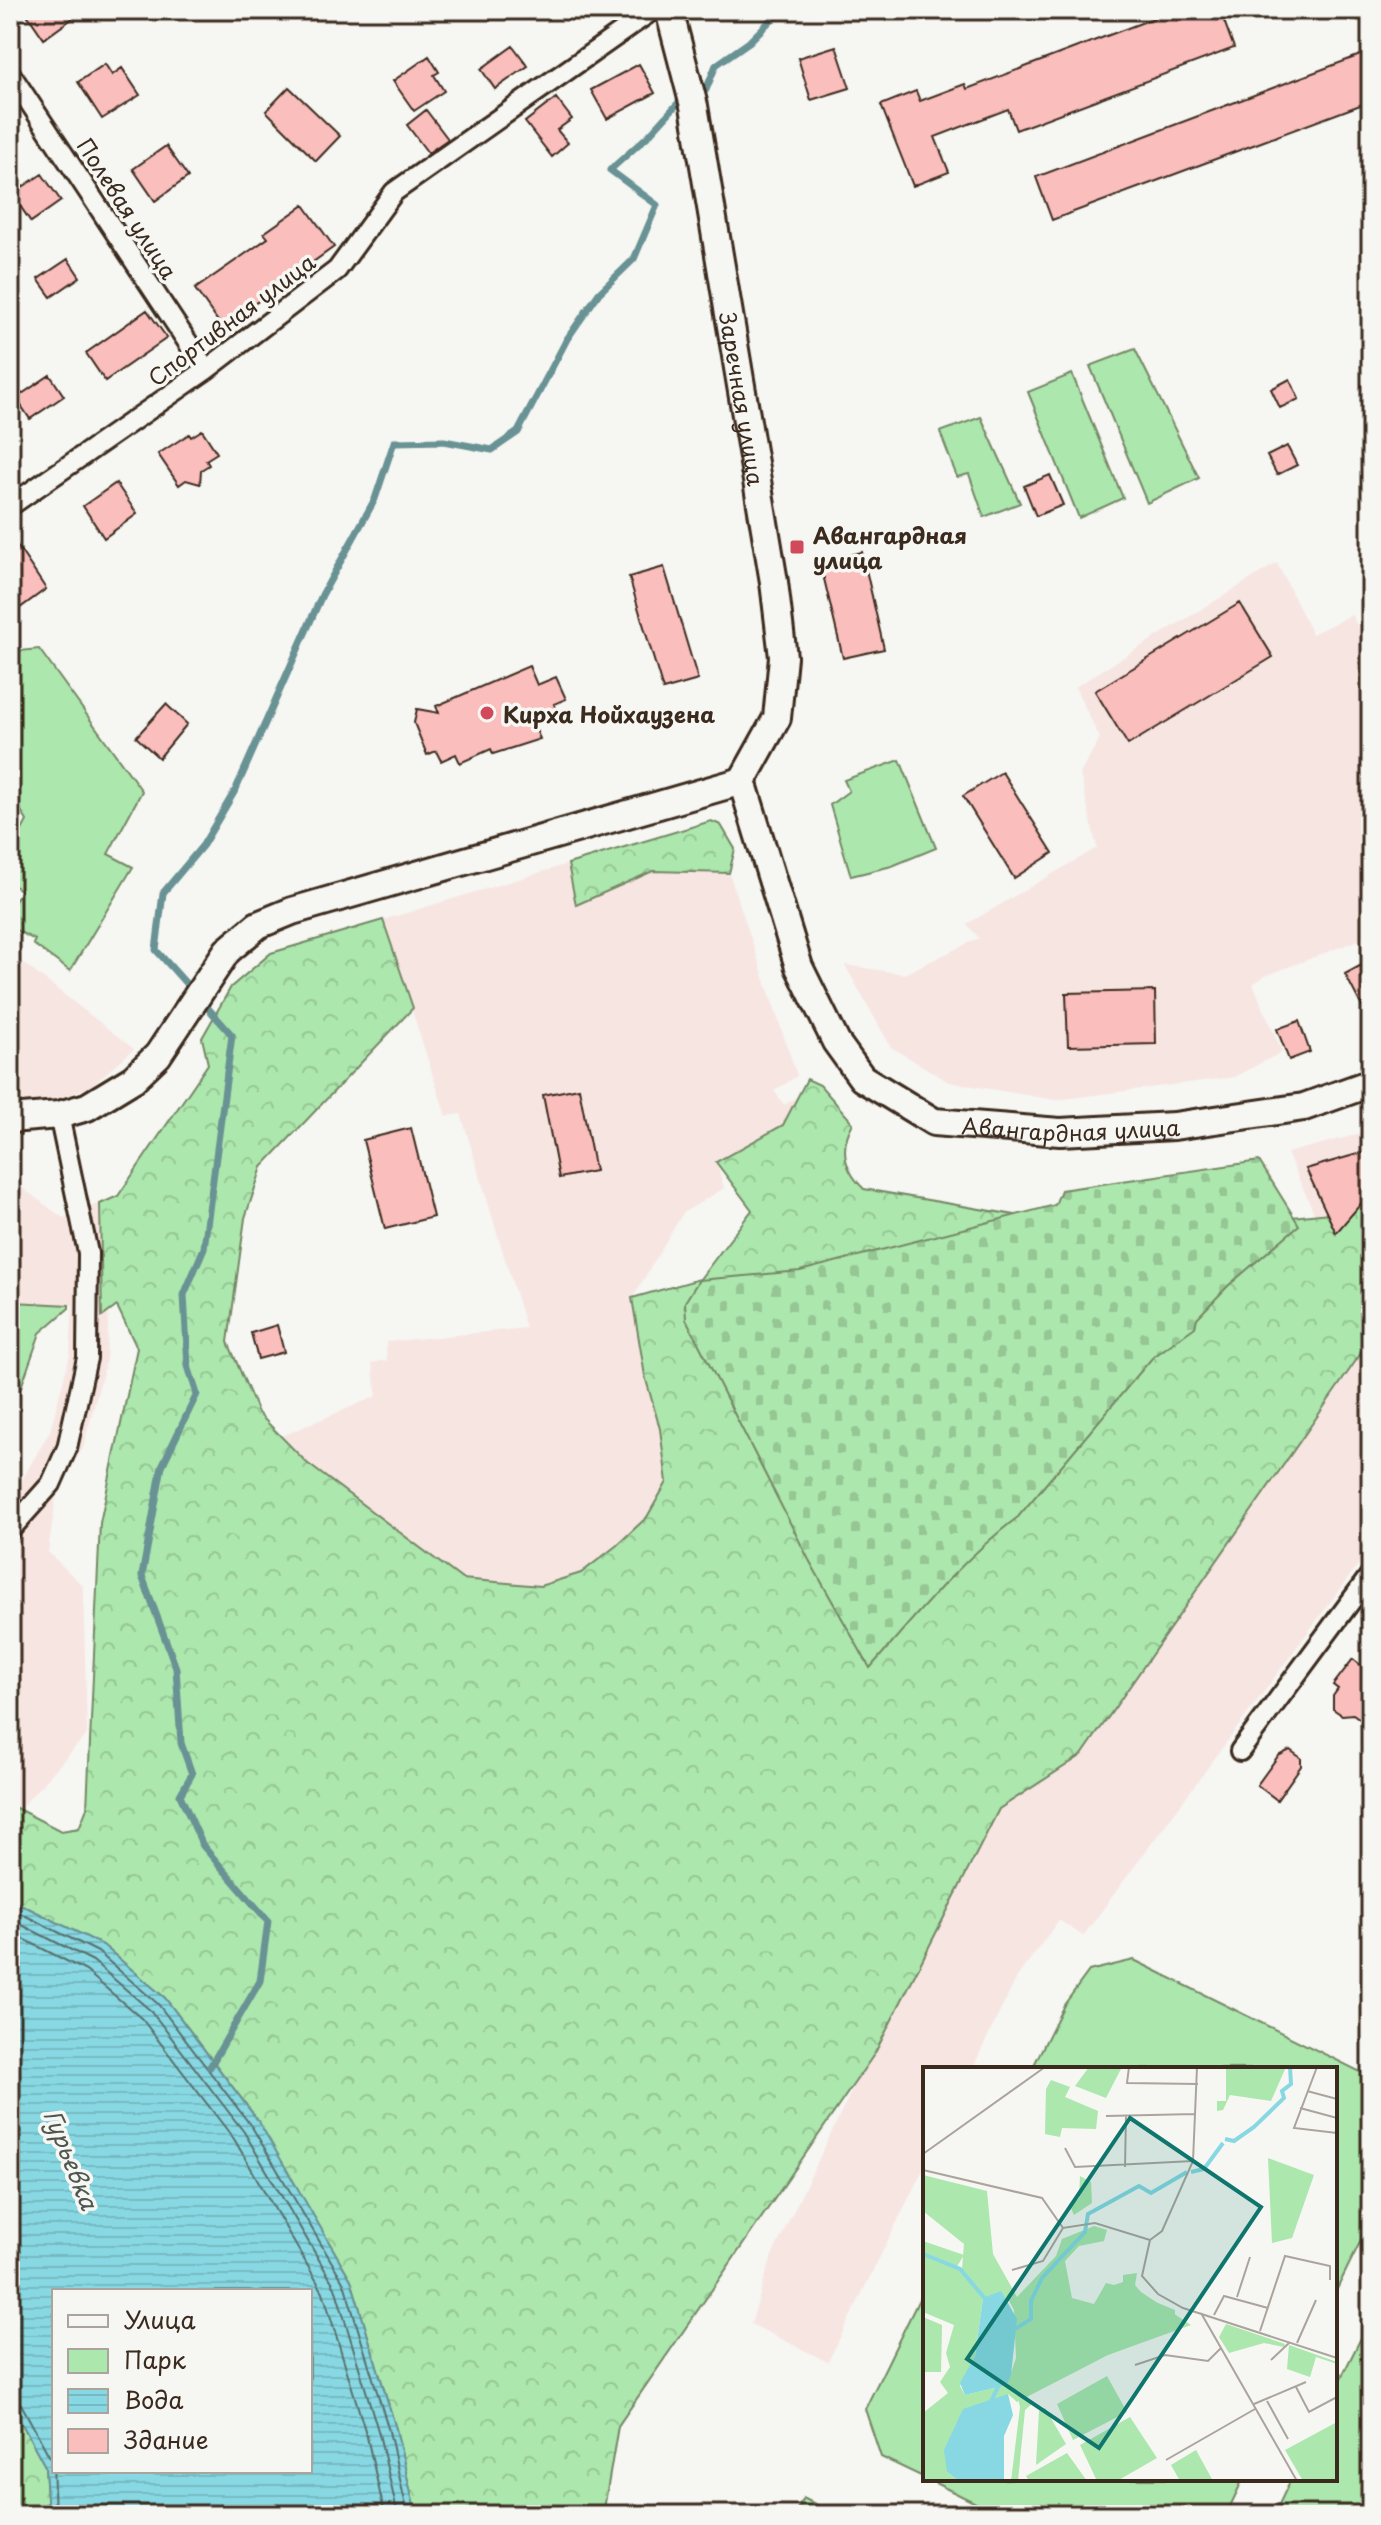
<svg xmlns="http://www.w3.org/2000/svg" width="1381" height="2525" viewBox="0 0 1381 2525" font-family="'Playpen Sans',sans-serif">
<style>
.built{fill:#f7e5e2}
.green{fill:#ace7ad;stroke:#748866;stroke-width:2}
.forest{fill:url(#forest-crowns);stroke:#748866;stroke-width:2}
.cemetery{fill:url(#cemetery-stones);stroke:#748866;stroke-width:2}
.water{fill:url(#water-rules);stroke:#699294;stroke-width:2;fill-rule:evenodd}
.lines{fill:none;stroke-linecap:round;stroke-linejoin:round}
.shore{stroke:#59706d;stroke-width:2}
.stream{stroke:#699294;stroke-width:7}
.building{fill:#fabebd;stroke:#3b2a1e;stroke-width:2}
.minor-casing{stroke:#3b2a1e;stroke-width:24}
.secondary-casing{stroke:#3b2a1e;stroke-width:32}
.minor{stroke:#f6f6f2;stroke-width:18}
.secondary{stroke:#f6f6f2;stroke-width:26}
.poi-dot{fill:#d1495b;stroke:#f6f6f2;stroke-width:3}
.labels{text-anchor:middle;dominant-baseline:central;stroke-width:7;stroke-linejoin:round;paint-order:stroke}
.street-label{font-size:22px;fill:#3b2a1e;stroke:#f6f6f2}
.poi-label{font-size:22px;font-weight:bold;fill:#3b2a1e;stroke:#f6f6f2;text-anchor:start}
.water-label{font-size:24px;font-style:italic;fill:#4e564f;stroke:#f6f6f2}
.inset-river{fill:none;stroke:#87d8e3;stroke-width:4}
.inset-road{fill:none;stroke:#aba49d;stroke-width:2}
.view{fill:#0f766e;fill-opacity:0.15;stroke:#0f766e;stroke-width:4}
.inset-edge{fill:none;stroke:#3b2a1e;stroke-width:4}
</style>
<defs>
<pattern id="forest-crowns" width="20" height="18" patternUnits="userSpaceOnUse" patternTransform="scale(2)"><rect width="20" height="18" fill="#ace7ad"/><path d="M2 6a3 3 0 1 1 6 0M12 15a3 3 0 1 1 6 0" fill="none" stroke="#95c694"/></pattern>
<pattern id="cemetery-stones" width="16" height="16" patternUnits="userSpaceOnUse" patternTransform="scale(2)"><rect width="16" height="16" fill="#ace7ad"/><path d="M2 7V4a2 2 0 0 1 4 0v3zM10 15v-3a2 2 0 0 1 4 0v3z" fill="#95c694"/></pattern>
<pattern id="water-rules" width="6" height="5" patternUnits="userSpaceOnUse" patternTransform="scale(2)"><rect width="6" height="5" fill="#87d8e3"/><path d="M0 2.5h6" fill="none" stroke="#75bac2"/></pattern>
</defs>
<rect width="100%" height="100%" fill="#f6f6f2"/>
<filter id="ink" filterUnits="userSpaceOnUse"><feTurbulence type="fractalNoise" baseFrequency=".0125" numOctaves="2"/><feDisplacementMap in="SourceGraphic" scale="16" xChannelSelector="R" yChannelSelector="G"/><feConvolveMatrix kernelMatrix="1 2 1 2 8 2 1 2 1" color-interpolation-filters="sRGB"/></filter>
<g filter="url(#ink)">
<!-- built -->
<path class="built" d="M1277,563L1312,634L1352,615L1371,654V935L1265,976L1253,984L1282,1052L1234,1077L1055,1100L949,1082L891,1047L845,965L904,974L979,938L967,924L1097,848L1080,774L1100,738L1075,687Z
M568,864L576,905L653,871L729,873L797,1076L774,1091L784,1105L803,1093L783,1125L716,1162L724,1188L683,1213L633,1297L699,1280L771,1951L263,1444L377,1396L372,1363L387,1360L386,1342L526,1328L461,1114L446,1116L383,920Z
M10,953L67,997L134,1049L90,1087L33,1107L10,1092Z
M1371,1131V1547L1083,1936L1059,1920L1017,1977L972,2069H925V2165L828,2362L751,2324L772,2256L896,1999L976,1859L965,1744L1333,1254L1287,1153Z
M10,1179L63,1218L100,1203L113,1240L106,1360L83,1448L57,1490L48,1552L83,1586L87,1734L16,1813L10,1810V1529L16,1523L23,1478L50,1431L70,1355L73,1305L15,1302L10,1308Z"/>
<!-- green -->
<path class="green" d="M1135,349L1199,478L1147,503L1090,366Z
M1072,374L1123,498L1079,518L1028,392Z
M981,417L1020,503L984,517L969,474L957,477L940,432Z
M39,649L142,791L108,854L133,867L70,971L33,944L35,940L10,927V911L21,890L10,884V852L27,821L10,792V652Z
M900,760L936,848L892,866L851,876L830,805L849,791L844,780Z
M14,1302L69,1305V1308L40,1333L10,1419V1308Z
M1134,1960L1371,2077V2220L1335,2293V2069H1032L1064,2005L1089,1971Z
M925,2287V2478L881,2457L865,2409Z
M1371,2318V2515H1274L1291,2479H1335V2390Z
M927,2479H1243L1226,2515H1000Z
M803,2498L837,2515H794Z"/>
<!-- forest -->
<path class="forest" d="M711,821L721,825L735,849L729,873L653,871L576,905L568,864Z
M383,920L413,1008L262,1167L245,1218L228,1342L258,1413L307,1463L462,1579L540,1586L581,1573L616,1546L647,1517L667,1482L660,1429L645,1376L632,1298L700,1279L752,1210L716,1162L783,1125L807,1079L820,1085L853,1123C839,1148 844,1170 864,1189L1032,1218L1255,1221L1339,1212L1371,1200V1339L1082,1755L999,1809L875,2053L618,2426L603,2515H416L396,2429L351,2280L254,2115L165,1998L103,1945L10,1899V1805L61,1831L79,1828L87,1808L100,1523L137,1348L117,1306L102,1317L100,1204L118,1196L208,1064L202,1038L231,987L271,953Z
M10,2402L45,2466L48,2515H10Z"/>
<!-- cemetery -->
<path class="cemetery" d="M1259,1161L1299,1225L1229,1285L1197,1318L1195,1327L1152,1358L1018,1517C962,1559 916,1615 870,1668L809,1560L686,1319L685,1302L699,1280L800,1271L1055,1205L1061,1190Z"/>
<!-- water -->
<path class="water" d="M10,1899L103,1945L165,1998L259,2122L351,2280L396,2429L416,2515H48L45,2466L10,2402ZM54,2291H310V2471H54Z"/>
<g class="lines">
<!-- shore -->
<path class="shore" d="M10,1908L98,1952L158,2004L252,2127L344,2283L389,2431L408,2515
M10,1919L93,1961L151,2011L244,2132L335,2287L379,2434L398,2515
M10,1932L86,1971L142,2019L234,2139L323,2292L367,2437L385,2515
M10,2400L21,2404L53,2463L55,2515"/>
<!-- stream -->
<path class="stream" d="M706,90L716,65L749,42L781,10
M210,2067L260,1981L268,1921L203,1846L180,1795L192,1774L181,1743L176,1668L142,1576L162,1466L197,1394L188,1366L184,1295L204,1248L232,1035L156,950L163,893L203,845L236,789L322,595L375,499L394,442L444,441L492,450L518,432L567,339L599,293L634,259L657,205L610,170L649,135L680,101"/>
</g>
<!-- building -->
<path class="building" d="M24,10H84L44,39Z
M1175,10H1220L1234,48L1016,130L1008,109L935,137L949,172L913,186L881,105L916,91L920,101L965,84L967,89Z
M513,46L528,66L495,89L481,69Z
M836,46L850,88L811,100L798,58Z
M1363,54L1371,75V101L1052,220L1036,177Z
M429,56L439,72L434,75L444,91L414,111L393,81Z
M105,64L112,75L122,68L140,95L102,119L78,82Z
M639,64L655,93L607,119L591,90Z
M289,87L340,136L316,161L266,111Z
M556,98L572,119L557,130L568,143L552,157L525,122Z
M426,110L448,139L428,153L407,125Z
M166,146L188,177L155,201L133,169Z
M42,174L61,201L31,222L12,194Z
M304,205L334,247L222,327L195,289L268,238L264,233Z
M68,259L80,277L51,297L38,279Z
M147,310L167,338L105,381L86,353Z
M50,375L64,396L30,419L16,398Z
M1290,379L1299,399L1280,408L1271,389Z
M202,430L217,453L206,460L209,465L201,470L200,484L186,480L179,485L158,454L189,434L191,437Z
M1287,446L1297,465L1277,475L1267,456Z
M1050,475L1063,505L1036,516L1024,486Z
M116,483L137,514L104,538L83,506Z
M10,535L46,589L20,608L10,594Z
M862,552L884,649L843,658L820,562Z
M664,567L698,680L663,690L629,577Z
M1240,603L1273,657L1128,745L1095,691Z
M529,666L537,685L556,677L566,699L554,704L559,715L534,725L540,739L493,754L491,749L460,763L456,754L441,761L436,751L427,755L414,723L417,709L439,713L436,706Z
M166,704L187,724L159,758L136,737Z
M1002,772L1053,853L1014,878L963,796Z
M1371,960V1024L1345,974Z
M1155,991L1156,1044L1068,1046L1066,993Z
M1299,1021L1310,1052L1289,1060L1277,1029Z
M579,1088L595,1171L559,1178L543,1095Z
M411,1128L433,1217L385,1229L363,1140Z
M1371,1150V1192L1336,1233L1306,1169Z
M277,1325L284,1352L258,1359L251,1333Z
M1353,1659L1371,1673V1710L1363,1721L1353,1714L1342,1715L1333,1709V1696L1338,1689L1333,1685Z
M1290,1750L1301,1758V1766L1277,1800L1257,1785L1278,1756Z"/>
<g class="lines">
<!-- minor casing -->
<g class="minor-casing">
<path id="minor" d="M10,73L206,370
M10,506L206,370L337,270L394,192L653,10
M10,1530L51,1484L67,1448L87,1358L88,1253L59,1115
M1240,1751L1371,1574"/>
</g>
<!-- secondary casing -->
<g class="secondary-casing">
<g id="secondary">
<path id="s1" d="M669,10L694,106L774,582L783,657L777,718L742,781"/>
<path id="s2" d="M742,781L799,967L836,1042L862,1078L934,1122L1060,1132L1174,1126L1304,1107L1371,1083"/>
<path d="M10,1119L59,1115L87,1107L133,1079L158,1055L227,951L258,925L292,911L742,781"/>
</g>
</g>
<!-- minor -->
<use href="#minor" class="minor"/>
<!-- secondary -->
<use href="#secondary" class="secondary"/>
</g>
</g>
<!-- markers -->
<g class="poi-dot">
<rect x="789" y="539" width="16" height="16" rx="4"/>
<circle cx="487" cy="713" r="8"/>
</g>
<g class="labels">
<!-- street labels -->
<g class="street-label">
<text transform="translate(128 208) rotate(57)">Полевая улица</text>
<text transform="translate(231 319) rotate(-37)">Спортивная улица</text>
<text stroke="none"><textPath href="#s1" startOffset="396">Заречная улица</textPath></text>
<text stroke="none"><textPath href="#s2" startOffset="544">Авангардная улица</textPath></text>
</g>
<!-- poi labels -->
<g class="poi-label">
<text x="813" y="534">Авангардная<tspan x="813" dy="25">улица</tspan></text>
<text x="503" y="713">Кирха Нойхаузена</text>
</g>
<!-- water labels -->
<g class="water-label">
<text transform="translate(72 2159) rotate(68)">Гурьевка</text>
</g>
</g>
<!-- overview -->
<g transform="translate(923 2067)">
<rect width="414" height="414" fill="#f6f6f2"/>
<path d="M166,0H199L183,31L152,19ZM303,0H363L348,34L307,28L300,43L294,44V34H303ZM128,13L147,20L142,30L175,44L173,62L139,61L137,70L122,67L123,22ZM157,109L168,115L169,136L151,148L147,139L156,131ZM0,174L41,188L30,206L0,196ZM0,250L19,258L18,305H0ZM303,257L362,277L361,280L341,276L306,286L296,270ZM366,278L414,295V297L393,290L387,310L364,302ZM184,309L204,345L150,373L134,337ZM93,322L110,336L102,343L95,414H88L97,340ZM122,341L143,377L113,398L116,344ZM207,350L234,391L194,414H174L157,378ZM414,355V414H380L362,383ZM273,383L290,414H257L248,398ZM144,386L164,414H106L103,409Z" fill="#ace7ad"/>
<path d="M345,91L391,108L369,171L349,176ZM0,108L64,124L70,187L94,230L133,189L139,172L171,159L184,163L181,174L156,179L142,194L149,231L171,237L183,216L191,218L200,215V208L214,206L212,218L218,225L268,258L185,288L94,335L85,327L27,374L24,405L36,414H0V346L25,326L17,315L27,300L23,286L31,258L0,245V190L39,202L41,177L0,144ZM60,231L85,232L91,243L93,291L84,318L42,328L37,319L52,289Z" fill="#ace7ad" fill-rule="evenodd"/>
<path d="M191,218L252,243V252L182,266Z" fill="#ace7ad"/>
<path d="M78,224L94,252L88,308L84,318L42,328L37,316L52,289L60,231ZM85,327L90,348L81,369V414H36L24,405L21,383L40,342Z" fill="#87d8e3"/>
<path class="inset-river" d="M302,72L311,74L331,60L361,31L359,24L368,17L367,0M268,105L281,102L300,76M0,187L37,202L64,234M92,262L108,252V234L119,211L162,165L165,147L216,119L228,126L264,105M66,338L78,314"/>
<path class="inset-road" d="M206,0L204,16L275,17M394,0L371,61L414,66M384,24L414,32M377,41L414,51M183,49L272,47M142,81L152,100L270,94M0,87L122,0M202,100L203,48M0,103L119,131L140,161L172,156L227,173M227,173L219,209L235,227L260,241L414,291M227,173L239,164L270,94L274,0M89,203L120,194L140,161M314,230L327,190M278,246L374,414M291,248L301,229L345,241M337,264L362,189L407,199V213M374,276L393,233M348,293L366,276M212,298L242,288L285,294L298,281M373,320L386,345L414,330M344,334L365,372M331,337L383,315M243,393L332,342"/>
<path class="view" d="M207,51L338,140L176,381L44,292Z"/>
<rect width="414" height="414" class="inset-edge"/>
</g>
<!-- margin -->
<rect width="1381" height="2525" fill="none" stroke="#f6f6f2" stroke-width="40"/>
<rect x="20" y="20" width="1341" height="2485" fill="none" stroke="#3b2a1e" stroke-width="3" filter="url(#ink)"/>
<!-- legend -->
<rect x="52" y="2289" width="260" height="184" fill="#f6f6f2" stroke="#aba49d" stroke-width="2"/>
<rect x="68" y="2315" width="40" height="12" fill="#f6f6f2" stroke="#aba49d" stroke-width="2"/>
<text x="124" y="2329" font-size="24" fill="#3b2a1e">Улица</text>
<rect x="68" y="2349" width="40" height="24" fill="#ace7ad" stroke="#aba49d" stroke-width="2"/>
<text x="124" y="2369" font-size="24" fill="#3b2a1e">Парк</text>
<rect x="68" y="2389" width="40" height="24" fill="url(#water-rules)" stroke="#aba49d" stroke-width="2"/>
<text x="124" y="2409" font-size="24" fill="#3b2a1e">Вода</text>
<rect x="68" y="2429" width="40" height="24" fill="#fabebd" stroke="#aba49d" stroke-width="2"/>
<text x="124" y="2449" font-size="24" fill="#3b2a1e">Здание</text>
</svg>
